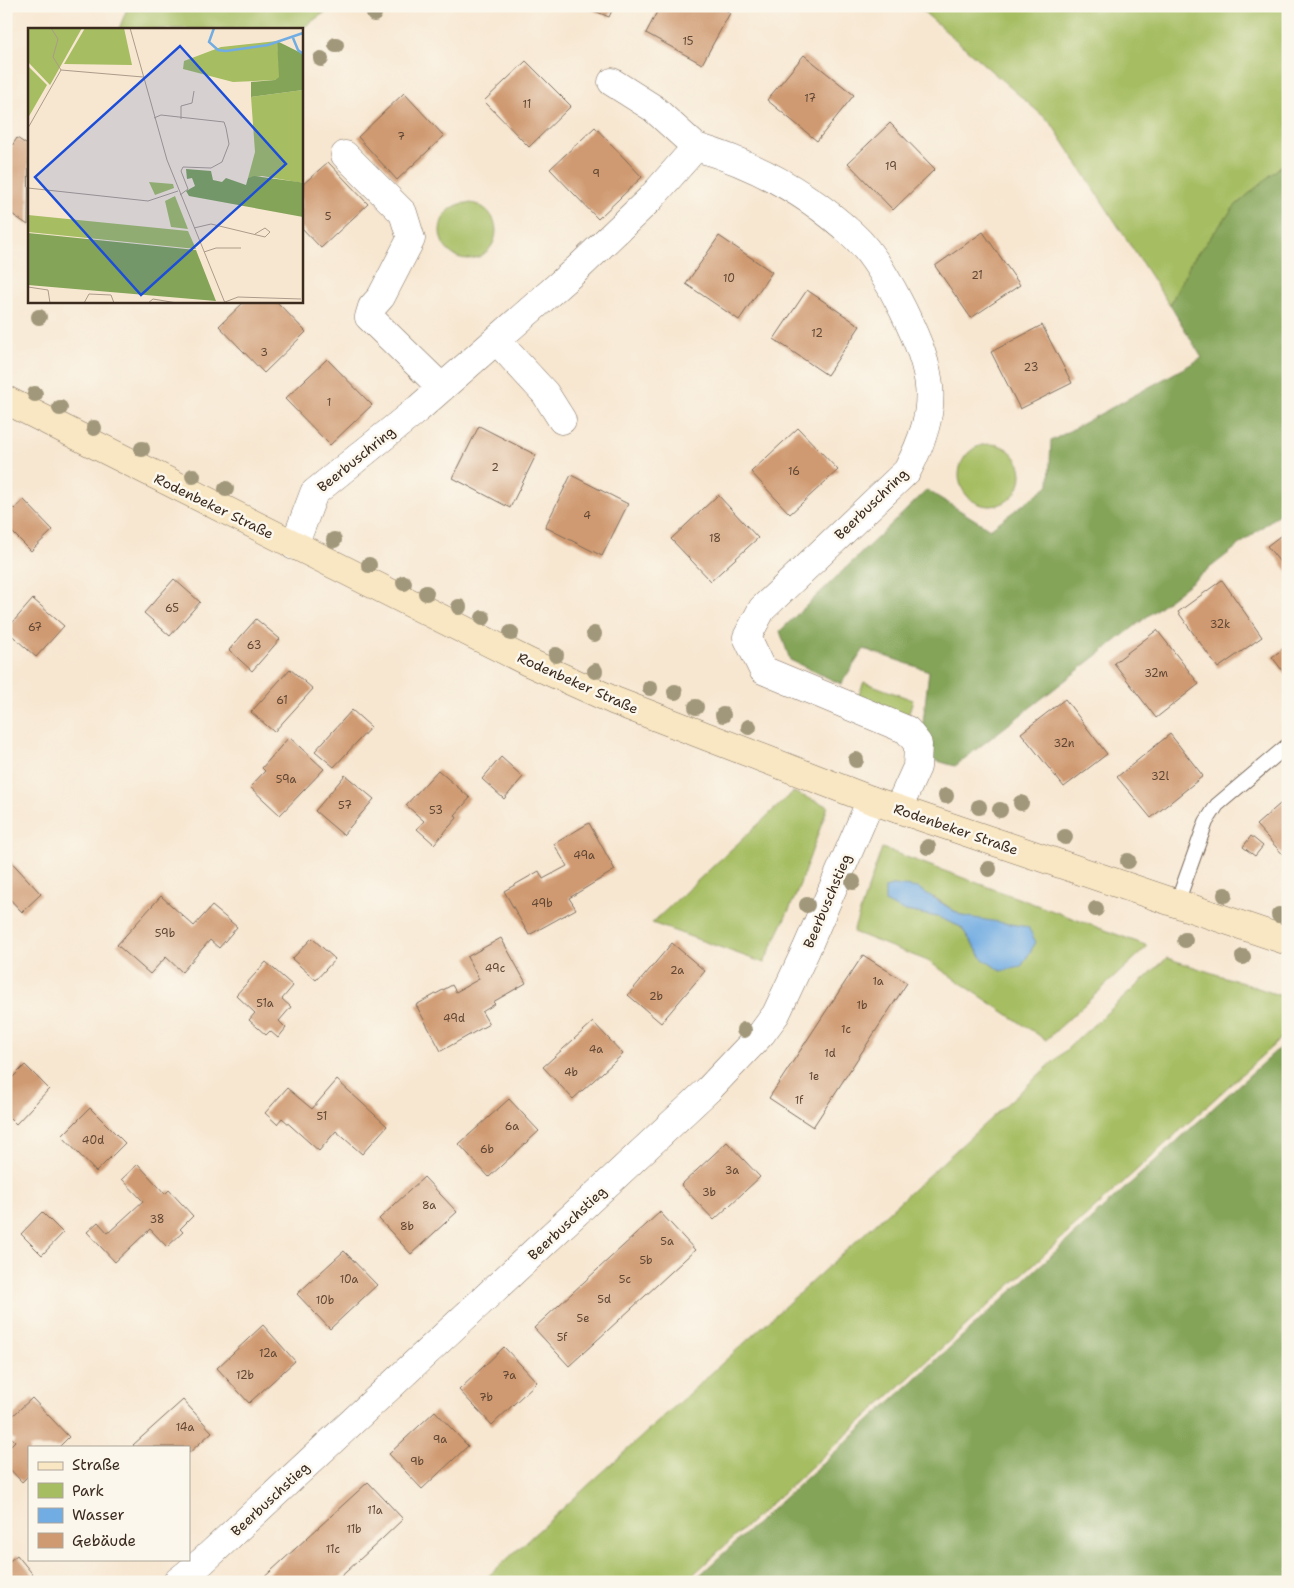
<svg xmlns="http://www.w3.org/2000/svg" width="1294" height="1588" viewBox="0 0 1294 1588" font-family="'Shantell Sans',sans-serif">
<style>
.green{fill:#a6bd62;stroke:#707440;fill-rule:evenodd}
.forest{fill:#84a458;stroke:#60673b}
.water{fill:#71ace2;stroke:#566b80}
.building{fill:#cf9a71}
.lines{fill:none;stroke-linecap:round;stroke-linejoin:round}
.lane-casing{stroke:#7d6c5d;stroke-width:16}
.street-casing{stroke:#7d6c5d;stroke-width:29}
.secondary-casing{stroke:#7d6c5d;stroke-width:29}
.lane{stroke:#fff;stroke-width:14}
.street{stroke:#fff;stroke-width:28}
.secondary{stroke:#f9e7c3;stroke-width:28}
.tree{fill:#a1977a}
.labels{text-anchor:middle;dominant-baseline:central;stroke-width:5;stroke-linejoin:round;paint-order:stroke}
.number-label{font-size:11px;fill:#604633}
.street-label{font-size:14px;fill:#3b2a1e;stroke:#fbf7ec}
.inset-river{fill:none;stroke:#71ace2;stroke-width:2.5}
.inset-road{fill:none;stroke:#ac9b89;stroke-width:1}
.view{fill:#1d4ed8;fill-opacity:0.15;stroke:#1d4ed8;stroke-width:2.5}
.inset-edge{fill:none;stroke:#3b2a1e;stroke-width:2.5}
</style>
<rect width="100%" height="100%" fill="#fbf7ec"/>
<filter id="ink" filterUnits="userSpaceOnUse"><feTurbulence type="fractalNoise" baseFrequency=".02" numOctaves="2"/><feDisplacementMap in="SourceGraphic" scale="10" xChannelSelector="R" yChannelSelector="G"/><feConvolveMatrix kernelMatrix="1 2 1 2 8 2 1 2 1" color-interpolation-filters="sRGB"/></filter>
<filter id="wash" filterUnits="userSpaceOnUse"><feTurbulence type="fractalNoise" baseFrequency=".0096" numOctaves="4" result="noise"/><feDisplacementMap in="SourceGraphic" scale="20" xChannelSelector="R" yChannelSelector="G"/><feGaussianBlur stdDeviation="1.12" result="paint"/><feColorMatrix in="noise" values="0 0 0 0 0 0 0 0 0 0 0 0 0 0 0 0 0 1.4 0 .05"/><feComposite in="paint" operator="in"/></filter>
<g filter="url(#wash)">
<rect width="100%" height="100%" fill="#f7e7d1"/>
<!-- green -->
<path class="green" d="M128,6H334L301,29H119Z
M917,6H1288V160L1235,206L1191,262L1170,306L1051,123Z
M440 231a28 28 0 1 1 56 0a28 28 0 1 1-56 0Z
M959 475a31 31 0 1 1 62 0a31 31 0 1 1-62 0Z
M864,682L913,700L907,718L857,699Z
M793,792L828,806L796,895L764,963L652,923Z
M882,848L1148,946L1046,1040L928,961L853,932ZM934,897L962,916L986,921L983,959L961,927L938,917L901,910Z
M1167,958L1288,998V1032L685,1582H482Z"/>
<!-- forest -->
<path class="forest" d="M1288,160V507L955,766L910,753L922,731L929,671L864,649L841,684L790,660L780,631L927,490L990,529L1049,485L1051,441L1202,358L1170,305L1191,262L1235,206Z
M1288,1040V1582H692Z"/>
<!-- water -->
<path class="water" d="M895,885L918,888L962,916L1028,927L1036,942L1021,967L1001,971L983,959L961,927L938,917L901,910L885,902V888Z"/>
<g id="blocks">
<!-- building -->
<path class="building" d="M583,6H614L609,17Z
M660,6H719L730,13L702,64L646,33Z
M804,55L854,95L817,141L767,100Z
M526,61L571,106L529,147L484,101Z
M404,93L444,136L397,180L358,137Z
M890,123L935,169L893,210L848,163Z
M595,127L642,177L598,219L550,169Z
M17,138L29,146L28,225L6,210V155Z
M328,162L368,204L321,248L301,227V186Z
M983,232L1020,285L971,318L935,266Z
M719,236L772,272L739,320L686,284Z
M807,290L860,326L827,375L774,339Z
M245,301H276L306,332L264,373L219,326Z
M1042,325L1072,383L1020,409L991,352Z
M327,359L372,405L330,445L285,399Z
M479,426L536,455L510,508L453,478Z
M798,428L838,470L790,514L751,472Z
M571,475L628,504L602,556L545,527Z
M718,495L758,538L711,581L671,539Z
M24,500L53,530L31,551L6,526V501L14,509Z
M1288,530V572L1267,546Z
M174,579L200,602L170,636L144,613Z
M1222,580L1262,637L1218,668L1178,612Z
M33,599L64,626L36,657L6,630Z
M256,619L280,639L252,671L229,650Z
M1157,630L1199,684L1156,718L1114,663Z
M1288,645V678L1272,657Z
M290,669L313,689L274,732L251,712Z
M1065,699L1107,754L1064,787L1021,733Z
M352,710L371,727L334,767L315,751Z
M1170,734L1203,776L1151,818L1117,777Z
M289,737L324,769L280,815L250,787L265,771L262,768Z
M501,757L523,777L504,799L482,779Z
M438,770L470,798L455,815L457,818L434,844L417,829L424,821L406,805Z
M345,775L374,799L343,835L315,811Z
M1288,797V860L1256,825Z
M589,823L615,870L569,898L576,909L529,935L504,891L539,871L543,879L567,866L554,844Z
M1251,836L1263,846L1255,856L1243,847Z
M6,856L41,894L22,912L6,895Z
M161,896L194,926L212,906L237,927L219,948L210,940L182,972L166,957L150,974L117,945Z
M312,938L335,959L316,980L292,959Z
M501,938L526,983L493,1002L495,1004L482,1012L489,1024L441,1051L416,1005L452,985L456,992L479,979L467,957Z
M672,943L705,971L661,1023L628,995Z
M863,955L907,983L813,1127L769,1098Z
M266,962L293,986L282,999L291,1007L279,1021L286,1028L278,1038L270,1031L266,1035L249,1020L255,1013L236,995Z
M593,1022L623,1054L573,1099L543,1067Z
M25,1065L49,1089L16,1124L6,1114V1084Z
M337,1080L387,1126L362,1154L336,1131L319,1151L282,1118L277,1124L265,1113L287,1088L312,1109Z
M509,1099L539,1131L489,1177L459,1144Z
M90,1108L125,1143L96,1172L62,1136Z
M727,1142L760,1177L714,1220L681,1185Z
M138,1164L165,1194L169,1190L193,1216L180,1229L183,1232L167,1247L150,1229L115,1262L87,1232L98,1222L108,1233L143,1201L122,1179Z
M424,1177L457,1212L411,1254L379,1219Z
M42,1212L63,1233L42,1255L21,1234Z
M660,1212L695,1250L569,1366L534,1328Z
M344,1251L377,1285L330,1329L297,1294Z
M263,1325L295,1361L249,1403L217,1368Z
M504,1347L537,1382L492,1425L459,1390Z
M6,1359L12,1364L6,1369Z
M32,1398L69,1437L59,1447H29V1475L22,1482L6,1465V1450L15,1441L6,1432V1422Z
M183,1400L212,1432L189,1453V1447H135L133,1445Z
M435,1411L468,1446L422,1489L389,1454Z
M368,1482L403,1519L382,1539L335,1582H259Z
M17,1555L39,1582H6V1564Z"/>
</g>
</g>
<g filter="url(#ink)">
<use href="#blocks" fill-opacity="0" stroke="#7d6c5d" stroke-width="1"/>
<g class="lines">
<!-- lane casing -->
<g class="lane-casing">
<path id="lane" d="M1177,903L1206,822L1217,805L1288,745"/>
</g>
<!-- street casing -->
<g class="street-casing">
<path id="street" d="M612,82L653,108L696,147
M345,155L403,213L411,239L381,297L372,307L369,317L442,388
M497,341L545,393L562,420
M294,546L314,493L419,408L577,269L650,199L696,147C754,164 808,193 853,235C872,252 892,287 903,310C934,374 941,406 907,471L762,609L747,637L763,670L907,730L918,744L917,767L898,809
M177,1582L203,1561L709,1089L762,1033L776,1014L806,950L871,800"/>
</g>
<!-- secondary casing -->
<g class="secondary-casing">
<path id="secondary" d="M6,400L528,662L615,701L871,800L1288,941"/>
</g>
<!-- lane -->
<use href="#lane" class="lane"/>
<!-- street -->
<use href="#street" class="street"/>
<!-- secondary -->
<use href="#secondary" class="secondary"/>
</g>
<!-- trees -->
<g class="tree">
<circle cx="374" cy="14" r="8"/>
<circle cx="336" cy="45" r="8"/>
<circle cx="321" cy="59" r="8"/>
<circle cx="39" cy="317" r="8"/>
<circle cx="35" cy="394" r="8"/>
<circle cx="60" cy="408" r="8"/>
<circle cx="94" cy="428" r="8"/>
<circle cx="142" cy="449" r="8"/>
<circle cx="193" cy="476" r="8"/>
<circle cx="226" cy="489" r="8"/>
<circle cx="334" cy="540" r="8"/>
<circle cx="369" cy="565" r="8"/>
<circle cx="404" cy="583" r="8"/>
<circle cx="426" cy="593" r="8"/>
<circle cx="459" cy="607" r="8"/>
<circle cx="483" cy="618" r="8"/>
<circle cx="511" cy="633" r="8"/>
<circle cx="594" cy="634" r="8"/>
<circle cx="556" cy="655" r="8"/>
<circle cx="595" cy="671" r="8"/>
<circle cx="650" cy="688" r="8"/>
<circle cx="675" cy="692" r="8"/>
<circle cx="696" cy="707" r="8"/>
<circle cx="723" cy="715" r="8"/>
<circle cx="749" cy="727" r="8"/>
<circle cx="856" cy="760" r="8"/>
<circle cx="946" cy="796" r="8"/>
<circle cx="1021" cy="803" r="8"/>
<circle cx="979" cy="807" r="8"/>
<circle cx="1000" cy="810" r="8"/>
<circle cx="1065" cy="837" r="8"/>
<circle cx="928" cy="847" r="8"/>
<circle cx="1128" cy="861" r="8"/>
<circle cx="989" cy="869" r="8"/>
<circle cx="853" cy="882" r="8"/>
<circle cx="1225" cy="895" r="8"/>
<circle cx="807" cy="905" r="8"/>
<circle cx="1096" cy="909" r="8"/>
<circle cx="1279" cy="915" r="8"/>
<circle cx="1185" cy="940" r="8"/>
<circle cx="1243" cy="957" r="8"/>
<circle cx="744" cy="1030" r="8"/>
</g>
</g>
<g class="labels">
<!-- number labels -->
<g class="number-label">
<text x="688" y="41">15</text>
<text x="810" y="98">17</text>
<text x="527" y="104">11</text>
<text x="401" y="136">7</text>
<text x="891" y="166">19</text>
<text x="596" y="173">9</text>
<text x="328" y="216">5</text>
<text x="977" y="275">21</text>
<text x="729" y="278">10</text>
<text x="817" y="333">12</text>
<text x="264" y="352">3</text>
<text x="1031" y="367">23</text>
<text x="329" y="402">1</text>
<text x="495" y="467">2</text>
<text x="794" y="471">16</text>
<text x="587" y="515">4</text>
<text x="715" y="538">18</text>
<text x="172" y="608">65</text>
<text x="1220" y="624">32k</text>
<text x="35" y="627">67</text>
<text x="254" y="645">63</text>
<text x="1156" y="673">32m</text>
<text x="282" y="700">61</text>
<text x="1064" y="743">32n</text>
<text x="1160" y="776">32l</text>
<text x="286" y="779">59a</text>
<text x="345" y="805">57</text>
<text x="436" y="810">53</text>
<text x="584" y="855">49a</text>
<text x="542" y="903">49b</text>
<text x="165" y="933">59b</text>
<text x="495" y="968">49c</text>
<text x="677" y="970">2a</text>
<text x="878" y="981">1a</text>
<text x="656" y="996">2b</text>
<text x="265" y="1003">51a</text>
<text x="862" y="1005">1b</text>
<text x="454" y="1018">49d</text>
<text x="846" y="1029">1c</text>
<text x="596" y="1049">4a</text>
<text x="830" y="1053">1d</text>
<text x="571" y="1072">4b</text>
<text x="814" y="1076">1e</text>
<text x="799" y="1100">1f</text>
<text x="322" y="1116">51</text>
<text x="512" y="1126">6a</text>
<text x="93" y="1140">40d</text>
<text x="487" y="1149">6b</text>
<text x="732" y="1170">3a</text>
<text x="709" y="1192">3b</text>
<text x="429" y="1205">8a</text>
<text x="157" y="1219">38</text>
<text x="407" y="1226">8b</text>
<text x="667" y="1241">5a</text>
<text x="646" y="1260">5b</text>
<text x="349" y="1279">10a</text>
<text x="625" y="1279">5c</text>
<text x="604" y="1299">5d</text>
<text x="325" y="1300">10b</text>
<text x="583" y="1318">5e</text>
<text x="562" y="1337">5f</text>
<text x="268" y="1353">12a</text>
<text x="245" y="1375">12b</text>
<text x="509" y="1375">7a</text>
<text x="486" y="1397">7b</text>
<text x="185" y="1427">14a</text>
<text x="440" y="1439">9a</text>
<text x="417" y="1461">9b</text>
<text x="375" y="1510">11a</text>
<text x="354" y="1529">11b</text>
<text x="333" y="1549">11c</text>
</g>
<!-- street labels -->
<g class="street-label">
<text transform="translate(356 459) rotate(-39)">Beerbuschring</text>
<text transform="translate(871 504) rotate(-44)">Beerbuschring</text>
<text transform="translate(214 506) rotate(26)">Rodenbeker Straße</text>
<text transform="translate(578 683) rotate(24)">Rodenbeker Straße</text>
<text transform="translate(956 829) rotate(19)">Rodenbeker Straße</text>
<text transform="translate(827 901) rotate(-67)">Beerbuschstieg</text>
<text transform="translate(567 1223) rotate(-43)">Beerbuschstieg</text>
<text transform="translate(270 1499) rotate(-43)">Beerbuschstieg</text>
</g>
</g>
<!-- overview -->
<g transform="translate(28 28)">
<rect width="275" height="275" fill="#f7e7d1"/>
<path d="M0,0H54L22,57L0,34ZM57,0H96L104,37L36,36ZM249,13L252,49L247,52L205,54L155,41L156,33L193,19ZM0,38L19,57L0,90ZM275,62V155L234,148L220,150L227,124L223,69ZM121,154L145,156L146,160L127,167ZM147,168L160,201L143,199L137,173ZM0,187L160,203L168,221L0,204Z" fill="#a6bd62"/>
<path d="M249,13L275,26V62L223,69V54L247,52L251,49ZM158,141L183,143L185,152L194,154L198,150L218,157L220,150L226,148L271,154L275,155V189L161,168L158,163L167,158L164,150L159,151ZM0,205L168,222L188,273L0,257Z" fill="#84a458"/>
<path class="inset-river" d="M186,0L181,14L190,22L198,23L240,17L275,5M265,10L270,22L275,26"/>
<path class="inset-road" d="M23,0L30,11L25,29L33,42M102,0L139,132L197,275M33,42L115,49M126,90L133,87L196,94L198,100L201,116L194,134L183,140L155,139L153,143L160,161L152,167M153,91V78L164,75L166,63M0,100L33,42M0,160L120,173L150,163M166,200L183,196L237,209L242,204L237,200L227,206M176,224L188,220H213M0,259L20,262L22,275M197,274L210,269L273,271M56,275L61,266L83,267L86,275M120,275L125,271L149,275"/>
<path class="view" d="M152,18L258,136L113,267L7,149Z"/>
<rect width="275" height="275" class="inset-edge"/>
</g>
<!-- margin -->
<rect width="1294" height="1588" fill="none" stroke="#fbf7ec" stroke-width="25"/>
<!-- legend -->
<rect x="28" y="1446" width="162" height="115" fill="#fbf7ec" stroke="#aea59a"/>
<rect x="38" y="1462" width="25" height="8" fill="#f9e7c3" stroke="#aea59a"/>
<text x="72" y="1470" font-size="15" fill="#3b2a1e">Straße</text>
<rect x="38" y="1483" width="25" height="15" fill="#a6bd62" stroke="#aea59a"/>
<text x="72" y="1496" font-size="15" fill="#3b2a1e">Park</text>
<rect x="38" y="1508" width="25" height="15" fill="#71ace2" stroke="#aea59a"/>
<text x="72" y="1520" font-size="15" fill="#3b2a1e">Wasser</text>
<rect x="38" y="1533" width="25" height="15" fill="#cf9a71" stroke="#aea59a"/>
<text x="72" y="1546" font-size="15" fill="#3b2a1e">Gebäude</text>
</svg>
